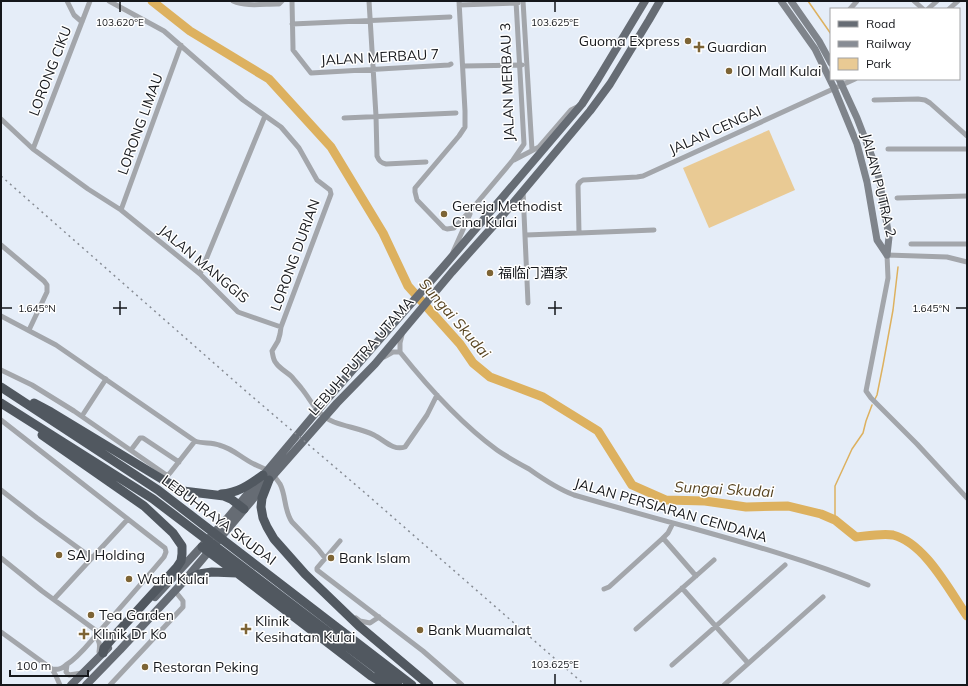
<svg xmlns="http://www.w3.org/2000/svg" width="968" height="686" viewBox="0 0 968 686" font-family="Mulish,'Noto Sans SC',sans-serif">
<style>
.green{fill:#e9ca94}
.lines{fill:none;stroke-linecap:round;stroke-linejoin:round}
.stream{stroke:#ddb15f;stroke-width:1.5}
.river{stroke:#ddb15f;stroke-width:9}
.street{stroke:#a3a6ab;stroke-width:5}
.secondary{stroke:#7f848b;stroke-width:7}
.primary{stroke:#666c74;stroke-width:8}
.highway{stroke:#515860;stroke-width:9}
.rail{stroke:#878c94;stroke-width:1.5;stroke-dasharray:2 4;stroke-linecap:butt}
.ticks{fill:none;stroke:#15171b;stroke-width:1.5}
.poi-dot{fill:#7d6435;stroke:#fff;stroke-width:1.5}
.labels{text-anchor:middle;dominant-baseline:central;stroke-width:3;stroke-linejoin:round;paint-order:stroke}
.poi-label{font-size:14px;fill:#15171b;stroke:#fff;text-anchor:start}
.street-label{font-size:14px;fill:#15171b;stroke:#fff}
.water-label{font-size:15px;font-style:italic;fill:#584522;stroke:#fff}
.ticks-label{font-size:10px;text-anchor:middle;fill:#15171b;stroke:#fff;stroke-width:3;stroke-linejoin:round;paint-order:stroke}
</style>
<rect width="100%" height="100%" fill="#e5edf8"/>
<!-- green -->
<path class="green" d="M769,130L795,190L709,228L683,168Z"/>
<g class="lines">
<!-- stream -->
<path class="stream" d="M808,1L831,34
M875,399L877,395L883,365L893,310L898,267
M835,520V486L852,449L863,433L866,421L872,405"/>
<!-- river -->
<path class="river" d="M152,1L190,31L269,79L331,147L383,233L408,286L460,344L473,363L490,377L543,397L598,431L632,485L666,500L705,501L746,507L788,506L821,514L835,520L856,537C866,536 883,533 893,535C925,543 949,590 967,616"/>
<!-- street -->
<path class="street" d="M67,1L74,15L82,22
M109,1L164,31L243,100L281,127L299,148L317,180L330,190L331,194L281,327
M233,1C246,7 263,4 277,4H279L282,1
M292,1L293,48V50L311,73L449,65L451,64
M369,1L376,116L377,156C379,161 381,163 386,164L426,162
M459,1L465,111V127L459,136L415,188V192L417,200L444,228L447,229L454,228L471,210L513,160L524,144L516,1
M523,1L532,150
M914,1L923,9
M459,5L518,3
M850,9L857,1
M928,9L937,1
M949,9L958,1
M292,24L450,17
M463,66L522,65
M874,100L918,99L925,100L930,103L967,136
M344,118L456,113
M1,119L33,149L88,189L121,210L200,274L238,312L281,327L280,334L278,341L272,351C273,355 273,360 276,363C280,369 287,372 292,377C295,381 299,385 302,389C313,403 316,414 334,422C347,427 362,429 374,435C384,440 393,451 405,447L427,415L437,395
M33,149L90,1
M888,149H967
M514,160L539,147L571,110L577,107
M523,191L528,303
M897,198L967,196
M121,210L181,45
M579,233L654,230
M526,235L579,233L578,185L580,182L583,180L637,177L643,176L855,79
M911,244H967
M1,245L44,281L47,285V292L29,330
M453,252L470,214
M967,262L947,257L887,255L888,278L866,391L871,398L917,444L967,498
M200,274L265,116
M1,316L56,345L195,441L170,473L168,475L165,474L74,411L32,385L1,370
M400,352C428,387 460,423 497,450C507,457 518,463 529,469C543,479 558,489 574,495C612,506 650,517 688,527C749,544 810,561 868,585
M400,352V343L402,335
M384,357L393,352H400
M82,416L106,379
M1,420L147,534L165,548L166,552L164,557C143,582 121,607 99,632C89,643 79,657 66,665C62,669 57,670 52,669L1,632
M195,441C203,444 211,442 219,445C234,449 241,458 254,464C259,467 265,468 270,472C274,475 277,480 280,484C286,495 284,511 292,522L318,549L325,558
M131,450L140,438H143L179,462
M1,490L37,518L92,558
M663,538L696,576
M340,541L317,568V570L423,651L462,685
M1,558L42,591L98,632C103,635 108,637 114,635
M682,588L748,663
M604,589L609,587L663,538L668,533L673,523
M54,599L128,519
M356,618L360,621L370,623L379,617
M636,629L714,560
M95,636C100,641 100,645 99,652
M67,665L66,672L69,675L82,673
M672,665L785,565
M52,669L56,676L60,685
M110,685L183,607V601L175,591
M724,685L823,597"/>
<!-- secondary -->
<path class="secondary" d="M781,1L815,49L834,88L857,144L867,182L877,240L887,255
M791,1L819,41L831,63
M839,79L857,118L874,162L879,178L889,237L887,255"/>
<!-- primary -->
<path class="primary" d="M155,597L225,521L329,397L444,266L582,104L598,79L645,1
M71,685L108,648
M86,685L120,650L184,581L269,480L337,403L375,364L452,272L503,215L590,111L610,84L649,20L660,1"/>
<!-- highway -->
<path class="highway" d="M1,387L158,490L412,685
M1,403L153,499L398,685
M34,403L51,412L165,481L183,491L224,496L231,499L244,509
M42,435L144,506L173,533L182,546V554L181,561L177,567L116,634L104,648L103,653
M269,480L262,498L261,507L263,518L267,527L274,539L305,574L359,626L429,685
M221,494C238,493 249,485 263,475
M202,547L237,573L371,676L386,685
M184,581L199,574L212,572L237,573"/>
<!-- rail -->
<path class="rail" d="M1,176L248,393L364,492L585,685"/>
</g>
<!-- ticks -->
<path class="ticks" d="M120,2V12M555,2V12M120,301V315M555,301V315M2,308H12M113,308H127M548,308H562M956,308H966M555,674V684"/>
<!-- markers -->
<g class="poi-dot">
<circle cx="688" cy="41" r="4"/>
<path d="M697 41h4v4h4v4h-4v4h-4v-4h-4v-4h4z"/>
<circle cx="729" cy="71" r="4"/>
<circle cx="444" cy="214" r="4"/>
<circle cx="490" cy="273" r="4"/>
<circle cx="59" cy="555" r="4"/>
<circle cx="331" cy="558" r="4"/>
<circle cx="129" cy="579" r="4"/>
<circle cx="91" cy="615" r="4"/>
<path d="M244 623h4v4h4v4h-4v4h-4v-4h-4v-4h4z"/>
<circle cx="420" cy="630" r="4"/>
<path d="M82 628h4v4h4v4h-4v4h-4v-4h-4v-4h4z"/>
<circle cx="145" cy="667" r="4"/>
</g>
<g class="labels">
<!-- poi labels -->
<g class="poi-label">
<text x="680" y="41" text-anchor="end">Guoma Express</text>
<text x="707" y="47">Guardian</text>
<text x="737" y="71">IOI Mall Kulai</text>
<text x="452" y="206">Gereja Methodist<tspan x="452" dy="16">Cina Kulai</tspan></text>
<text x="498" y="273">福临门酒家</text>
<text x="67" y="555">SAJ Holding</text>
<text x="339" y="558">Bank Islam</text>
<text x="137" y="579">Wafu Kulai</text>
<text x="99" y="615">Tea Garden</text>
<text x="255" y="621">Klinik<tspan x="255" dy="16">Kesihatan Kulai</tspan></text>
<text x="428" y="630">Bank Muamalat</text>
<text x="93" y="634">Klinik Dr Ko</text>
<text x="153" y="667">Restoran Peking</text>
</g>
<!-- street labels -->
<g class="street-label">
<text transform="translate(380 57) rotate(-3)">JALAN MERBAU 7</text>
<text transform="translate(50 71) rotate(-69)">LORONG CIKU</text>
<text transform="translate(507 82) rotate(-92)">JALAN MERBAU 3</text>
<text transform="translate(140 124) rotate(-70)">LORONG LIMAU</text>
<text transform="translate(715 130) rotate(-24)">JALAN CENGAI</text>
<text transform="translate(879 185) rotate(76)">JALAN PUTRA 2</text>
<text transform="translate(295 255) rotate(-70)">LORONG DURIAN</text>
<text transform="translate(204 264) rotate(40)">JALAN MANGGIS</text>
<text transform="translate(361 356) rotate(-49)">LEBUH PUTRA UTAMA</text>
<text transform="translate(671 510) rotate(16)">JALAN PERSIARAN CENDANA</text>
<text transform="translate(219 520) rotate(37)">LEBUHRAYA SKUDAI</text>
</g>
<!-- water labels -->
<g class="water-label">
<text transform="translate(455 318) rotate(49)">Sungai Skudai</text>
<text transform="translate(724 489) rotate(3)">Sungai Skudai</text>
</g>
</g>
<g class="ticks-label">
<text x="120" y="26">103.620°E</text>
<text x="555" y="26">103.625°E</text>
<text x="37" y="312">1.645°N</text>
<text x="931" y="312">1.645°N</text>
<text x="555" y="668">103.625°E</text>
</g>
<!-- border -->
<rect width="968" height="686" fill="none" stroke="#15171b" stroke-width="4"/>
<!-- legend -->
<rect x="830" y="8" width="130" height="72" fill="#ffffff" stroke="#a1a2a4"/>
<rect x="838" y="21" width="20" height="6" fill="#666c74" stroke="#a1a2a4"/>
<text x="866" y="28" font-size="12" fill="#15171b">Road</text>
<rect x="838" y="41" width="20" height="6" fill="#878c94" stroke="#a1a2a4"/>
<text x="866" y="48" font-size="12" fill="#15171b">Railway</text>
<rect x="838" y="58" width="20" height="12" fill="#e9ca94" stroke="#a1a2a4"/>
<text x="866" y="68" font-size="12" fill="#15171b">Park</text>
<!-- scale -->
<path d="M10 670v6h78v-6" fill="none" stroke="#15171b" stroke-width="2"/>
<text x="16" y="670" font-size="12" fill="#15171b" stroke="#ffffff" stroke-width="3" paint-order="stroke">100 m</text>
</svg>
